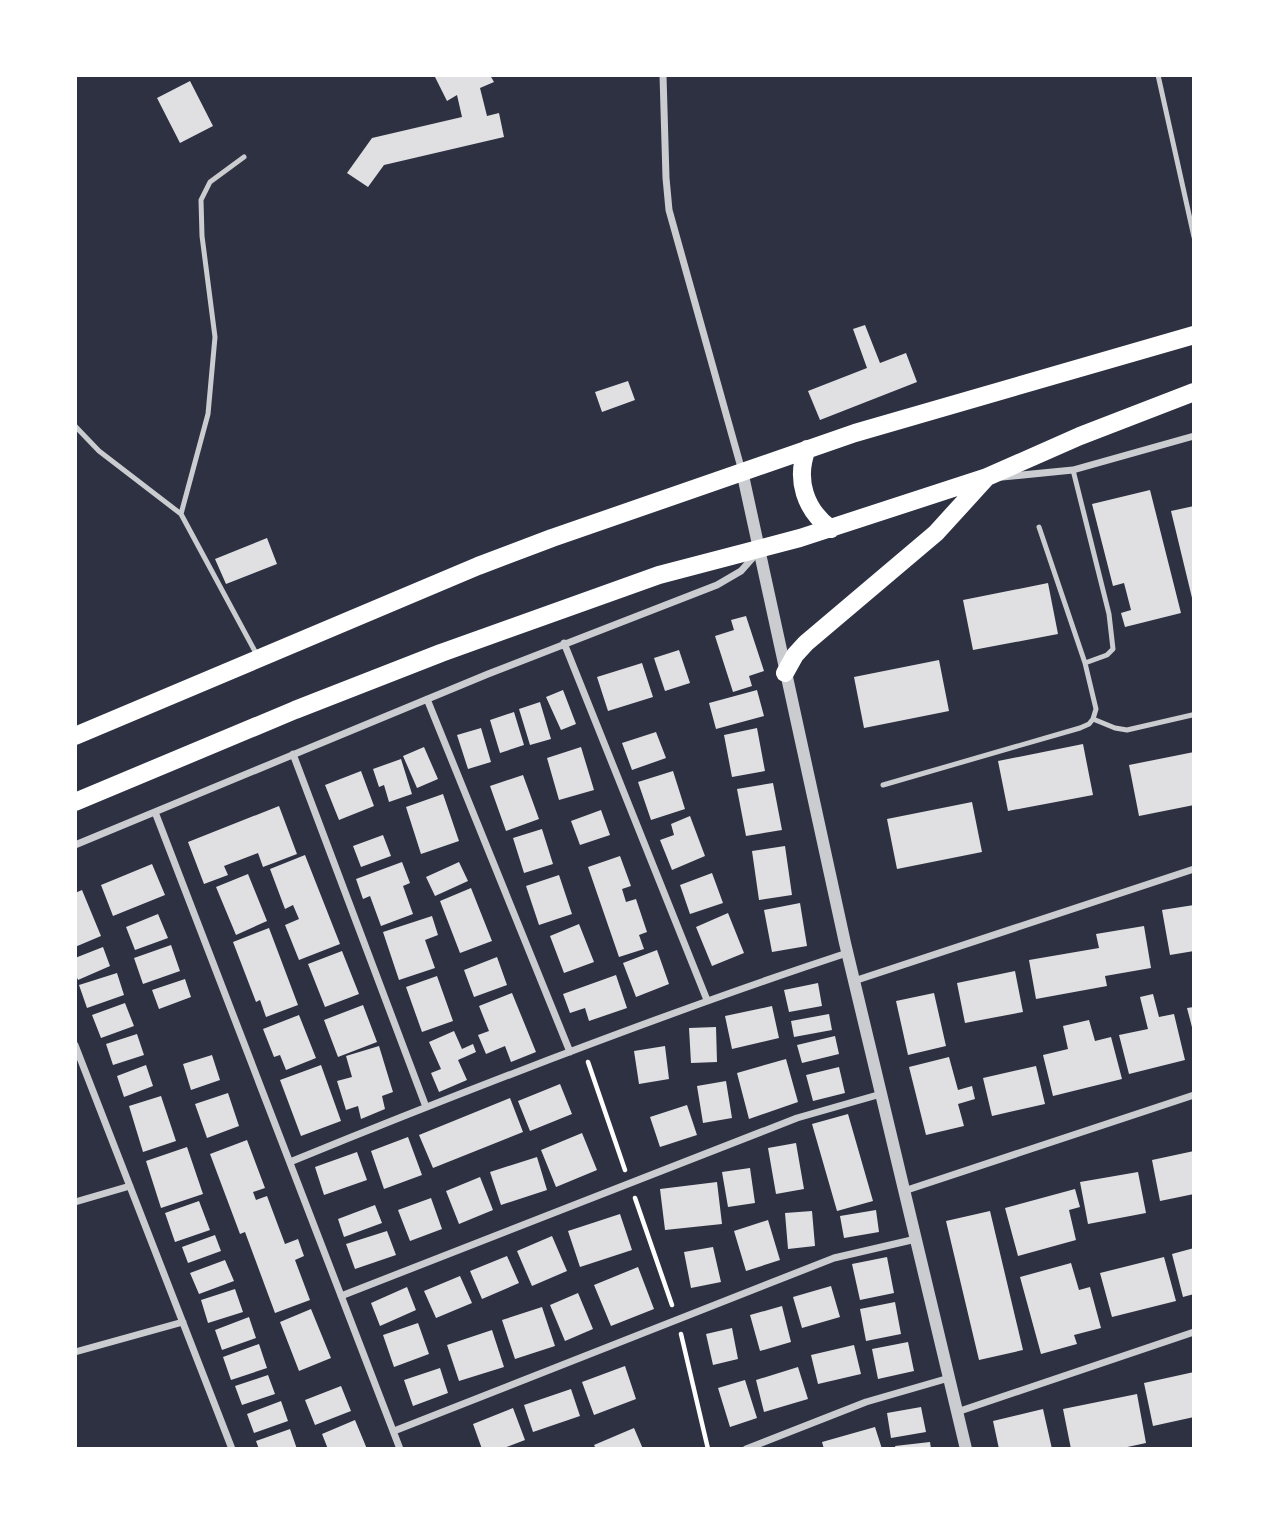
<svg xmlns="http://www.w3.org/2000/svg" width="1269" height="1524" viewBox="0 0 1269 1524" font-family="'Roboto Condensed',sans-serif">
<style>
.building{fill:#e0e0e3}
.lines{fill:none;stroke-linecap:round;stroke-linejoin:round}
.path{stroke:#fff;stroke-width:4.5}
.service{stroke:#caccd0;stroke-width:5}
.minor{stroke:#caccd0;stroke-width:7}
.tertiary{stroke:#caccd0;stroke-width:12}
.primary{stroke:#fff;stroke-width:18}
</style>
<rect width="100%" height="100%" fill="#2d3142"/>
<!-- building -->
<path class="building" d="M434,75H490L494,82L480,88L487,116L499,113L504,137L384,165L368,187L347,173L372,138L462,117L457,95L447,101Z
M190,81L213,126L180,143L157,98Z
M865,325L880,363L906,353L917,382L820,420L808,391L867,368L853,329Z
M628,381L635,400L602,412L595,392Z
M1150,490L1181,613L1125,627L1121,613L1131,610L1124,583L1113,586L1092,504Z
M1194,506V602H1193L1171,511Z
M267,538L277,564L226,584L215,559Z
M1048,583L1058,634L973,650L963,600Z
M746,616L764,671L749,676L752,686L733,692L715,636L734,630L731,620Z
M679,650L690,683L665,691L654,658Z
M939,660L949,711L864,728L854,677Z
M642,663L653,697L608,711L597,677Z
M563,690L576,724L561,730L546,697Z
M757,690L764,716L716,729L709,703Z
M540,702L551,739L530,745L519,709Z
M514,712L524,745L500,753L490,720Z
M481,728L491,762L468,769L457,735Z
M757,728L765,771L732,777L724,735Z
M656,732L666,758L632,770L622,743Z
M1083,744L1093,795L1008,811L998,761Z
M424,747L438,779L417,788L403,756Z
M581,747L594,790L559,800L547,758Z
M1194,752V805L1139,816L1129,765Z
M401,759L412,794L389,802L384,785L379,787L373,769Z
M361,771L374,806L339,820L325,785Z
M673,771L685,809L651,820L638,782Z
M523,775L539,819L506,831L490,786Z
M773,783L782,830L746,836L737,789Z
M443,794L459,841L421,854L406,807Z
M972,802L982,852L897,869L887,819Z
M279,806L297,854L263,867L258,853L224,866L228,875L204,884L188,842Z
M601,810L610,835L580,845L571,821Z
M690,816L705,856L672,870L660,840L674,835L671,824Z
M542,829L553,864L524,873L513,838Z
M383,835L391,856L361,867L353,846Z
M785,846L792,895L759,900L752,851Z
M305,855L340,944L299,960L285,925L299,919L293,905L285,909L270,869Z
M620,856L631,886L622,889L626,902L636,899L647,932L639,935L644,949L619,957L588,867Z
M402,862L410,883L403,886L413,914L381,926L370,896L363,899L356,879Z
M459,862L468,881L435,896L426,877Z
M152,864L165,895L113,916L101,885Z
M712,873L723,903L690,914L680,885Z
M248,874L267,921L236,935L216,887Z
M559,875L572,914L539,925L526,886Z
M471,888L492,941L460,953L440,901Z
M82,890L101,936L75,947V893Z
M800,903L807,946L772,952L764,910Z
M1194,905V951L1170,955L1162,910Z
M728,913L744,953L712,966L696,927Z
M158,914L168,938L135,950L126,927Z
M432,916L438,935L425,940L435,968L399,980L383,932Z
M579,924L594,962L564,973L550,936Z
M1144,926L1151,968L1105,976L1107,986L1036,999L1029,960L1099,948L1096,934Z
M269,928L298,1005L266,1017L260,1000L256,1002L233,942Z
M171,945L180,971L143,984L134,958Z
M103,947L110,966L78,980L75,973V958Z
M657,950L669,984L636,997L623,963Z
M342,951L359,994L325,1007L308,964Z
M497,957L507,985L474,997L464,970Z
M1015,971L1023,1012L965,1023L957,983Z
M117,973L124,995L87,1008L79,985Z
M616,975L627,1008L589,1021L585,1008L570,1013L563,994Z
M437,976L453,1021L422,1032L406,987Z
M185,979L191,997L159,1009L152,990Z
M818,983L822,1006L789,1012L784,990Z
M512,993L536,1052L511,1062L505,1046L486,1054L478,1035L489,1031L479,1006Z
M934,993L946,1046L908,1055L896,1001Z
M1153,994L1159,1017L1174,1014L1185,1060L1129,1074L1119,1035L1148,1029L1140,997Z
M125,1003L134,1026L101,1038L92,1015Z
M363,1005L377,1042L338,1057L324,1020Z
M772,1006L779,1038L732,1049L725,1016Z
M1194,1007V1031H1193L1187,1008Z
M829,1014L832,1030L794,1037L791,1021Z
M299,1015L316,1058L286,1070L280,1055L274,1057L263,1029Z
M1089,1020L1095,1041L1111,1037L1122,1079L1053,1096L1043,1055L1068,1049L1063,1026Z
M716,1027L717,1062L691,1063L689,1028Z
M454,1031L462,1049L473,1044L476,1052L458,1060L467,1080L439,1092L431,1073L441,1069L429,1042Z
M137,1034L144,1055L113,1065L106,1044Z
M835,1036L839,1054L802,1063L797,1045Z
M379,1046L393,1092L382,1096L385,1109L361,1119L358,1106L346,1110L337,1081L352,1077L346,1056Z
M665,1046L669,1079L639,1084L634,1051Z
M212,1055L220,1080L191,1090L183,1064Z
M949,1057L958,1090L972,1086L975,1099L958,1104L964,1126L926,1135L909,1067Z
M786,1059L798,1102L749,1119L737,1073Z
M146,1065L153,1086L124,1097L117,1076Z
M321,1065L341,1121L301,1136L280,1080Z
M1036,1066L1045,1104L992,1116L983,1078Z
M839,1067L845,1093L813,1101L806,1075Z
M726,1081L732,1118L703,1123L697,1086Z
M560,1084L572,1114L530,1131L518,1101Z
M228,1093L239,1126L207,1138L195,1104Z
M161,1096L176,1141L143,1152L129,1106Z
M510,1098L523,1132L433,1168L419,1135Z
M687,1105L697,1135L660,1147L650,1117Z
M848,1114L873,1201L837,1211L812,1124Z
M582,1133L597,1170L556,1187L541,1150Z
M408,1137L422,1175L384,1189L371,1151Z
M247,1140L265,1188L253,1192L256,1200L267,1196L285,1244L298,1239L304,1256L295,1260L310,1300L275,1313L245,1232L240,1234L210,1154Z
M796,1143L804,1189L776,1194L768,1148Z
M187,1147L203,1194L161,1208L146,1161Z
M1194,1151V1194L1160,1201L1152,1160Z
M357,1152L367,1180L324,1195L315,1167Z
M537,1157L547,1190L501,1205L490,1172Z
M750,1168L755,1203L728,1207L722,1172Z
M1138,1172L1146,1213L1088,1224L1080,1182Z
M480,1177L493,1210L459,1224L446,1191Z
M717,1182L722,1224L665,1230L660,1189Z
M1075,1189L1080,1207L1069,1210L1076,1240L1018,1256L1005,1208Z
M431,1198L442,1229L410,1241L398,1210Z
M199,1201L210,1230L175,1242L165,1213Z
M375,1205L382,1223L344,1237L338,1219Z
M876,1210L879,1232L844,1238L840,1216Z
M812,1211L815,1246L788,1249L785,1213Z
M990,1211L1023,1350L979,1360L946,1221Z
M620,1214L632,1250L580,1267L568,1231Z
M768,1220L780,1260L746,1271L734,1231Z
M387,1231L396,1255L355,1269L346,1244Z
M215,1235L221,1251L188,1263L182,1247Z
M552,1236L567,1271L532,1286L517,1251Z
M713,1247L721,1282L691,1288L684,1252Z
M1194,1248V1294L1183,1297L1172,1254Z
M507,1256L519,1283L482,1299L470,1271Z
M887,1257L894,1293L860,1300L852,1264Z
M1164,1257L1176,1301L1112,1317L1100,1273Z
M225,1260L234,1281L199,1294L190,1273Z
M1071,1263L1079,1290L1090,1287L1101,1328L1074,1335L1077,1344L1041,1354L1020,1277Z
M638,1267L654,1309L611,1326L594,1285Z
M460,1276L472,1303L436,1318L424,1291Z
M831,1286L840,1317L802,1328L793,1297Z
M407,1287L416,1310L380,1326L371,1303Z
M235,1289L243,1312L208,1323L201,1300Z
M578,1293L593,1329L565,1341L550,1305Z
M895,1302L901,1334L866,1341L860,1309Z
M782,1306L791,1342L760,1351L750,1315Z
M542,1307L555,1346L515,1359L502,1320Z
M311,1309L331,1358L299,1371L280,1322Z
M249,1317L256,1338L222,1350L215,1330Z
M418,1323L429,1354L394,1367L383,1335Z
M732,1328L738,1359L713,1365L706,1334Z
M492,1330L504,1367L459,1381L447,1345Z
M908,1342L914,1371L878,1379L872,1349Z
M259,1344L267,1368L231,1380L223,1357Z
M854,1345L861,1374L818,1384L811,1355Z
M625,1366L636,1399L594,1415L582,1382Z
M798,1367L808,1399L764,1412L756,1380Z
M440,1368L448,1393L413,1406L404,1380Z
M1194,1372V1417L1153,1426L1144,1383Z
M268,1375L275,1394L242,1405L235,1386Z
M745,1380L757,1418L730,1427L718,1388Z
M341,1386L351,1411L315,1425L305,1400Z
M571,1389L580,1416L533,1432L524,1405Z
M1137,1394L1146,1443L1118,1449H1071L1063,1409Z
M281,1401L288,1421L254,1433L247,1414Z
M921,1407L926,1432L891,1438L887,1413Z
M513,1408L525,1440L501,1449H482L473,1424Z
M1043,1409L1052,1449H999L993,1421Z
M355,1420L367,1449H328L322,1434Z
M875,1427L882,1449H824L822,1442Z
M634,1428L643,1449H596L594,1445Z
M290,1429L297,1449H259L256,1441Z
M930,1442L931,1449H896L895,1446Z"/>
<g class="lines">
<!-- path -->
<path class="path" d="M588,1062L625,1170
M635,1198L672,1305
M681,1334L708,1449"/>
<!-- service -->
<path class="service" d="M1158,75L1194,237
M75,426L99,451L181,514L257,655
M1073,470L1109,614L1113,649L1107,655L1085,663
M181,514L208,414L215,337L202,236L201,200L210,182L244,157
M1093,719L1115,728L1127,730L1192,715
M883,785L1080,728L1089,724L1093,719L1096,709L1085,663L1039,527"/>
<!-- minor -->
<path class="minor" d="M663,75L666,178L669,210L742,471
M1002,477L1073,470L1194,436
M564,643L707,1000
M427,699L570,1052
M293,754L426,1107
M155,812L400,1449
M75,845L488,674L717,585L741,571L757,553
M854,981L1194,869
M75,1045L232,1449
M290,1162C474,1087 659,1015 847,953
M904,1191L1194,1095
M75,1202L130,1186
M341,1296L797,1118L881,1094
M75,1352L183,1322
M957,1412L1194,1332
M394,1431L834,1258L916,1239
M746,1449L866,1402L949,1378"/>
<!-- tertiary -->
<path class="tertiary" d="M742,471L845,943L966,1449"/>
<!-- primary -->
<path class="primary" d="M807,449C795,479 805,510 831,529
M785,673L795,655L806,643L936,533L987,477
M75,736L478,566L552,538L855,433L1194,335
M75,802L295,710L441,653L659,575L800,538L987,477L1080,436L1194,392"/>
</g>
<!-- border -->
<rect width="1269" height="1524" fill="none" stroke="#ffffff" stroke-width="154"/>
</svg>
